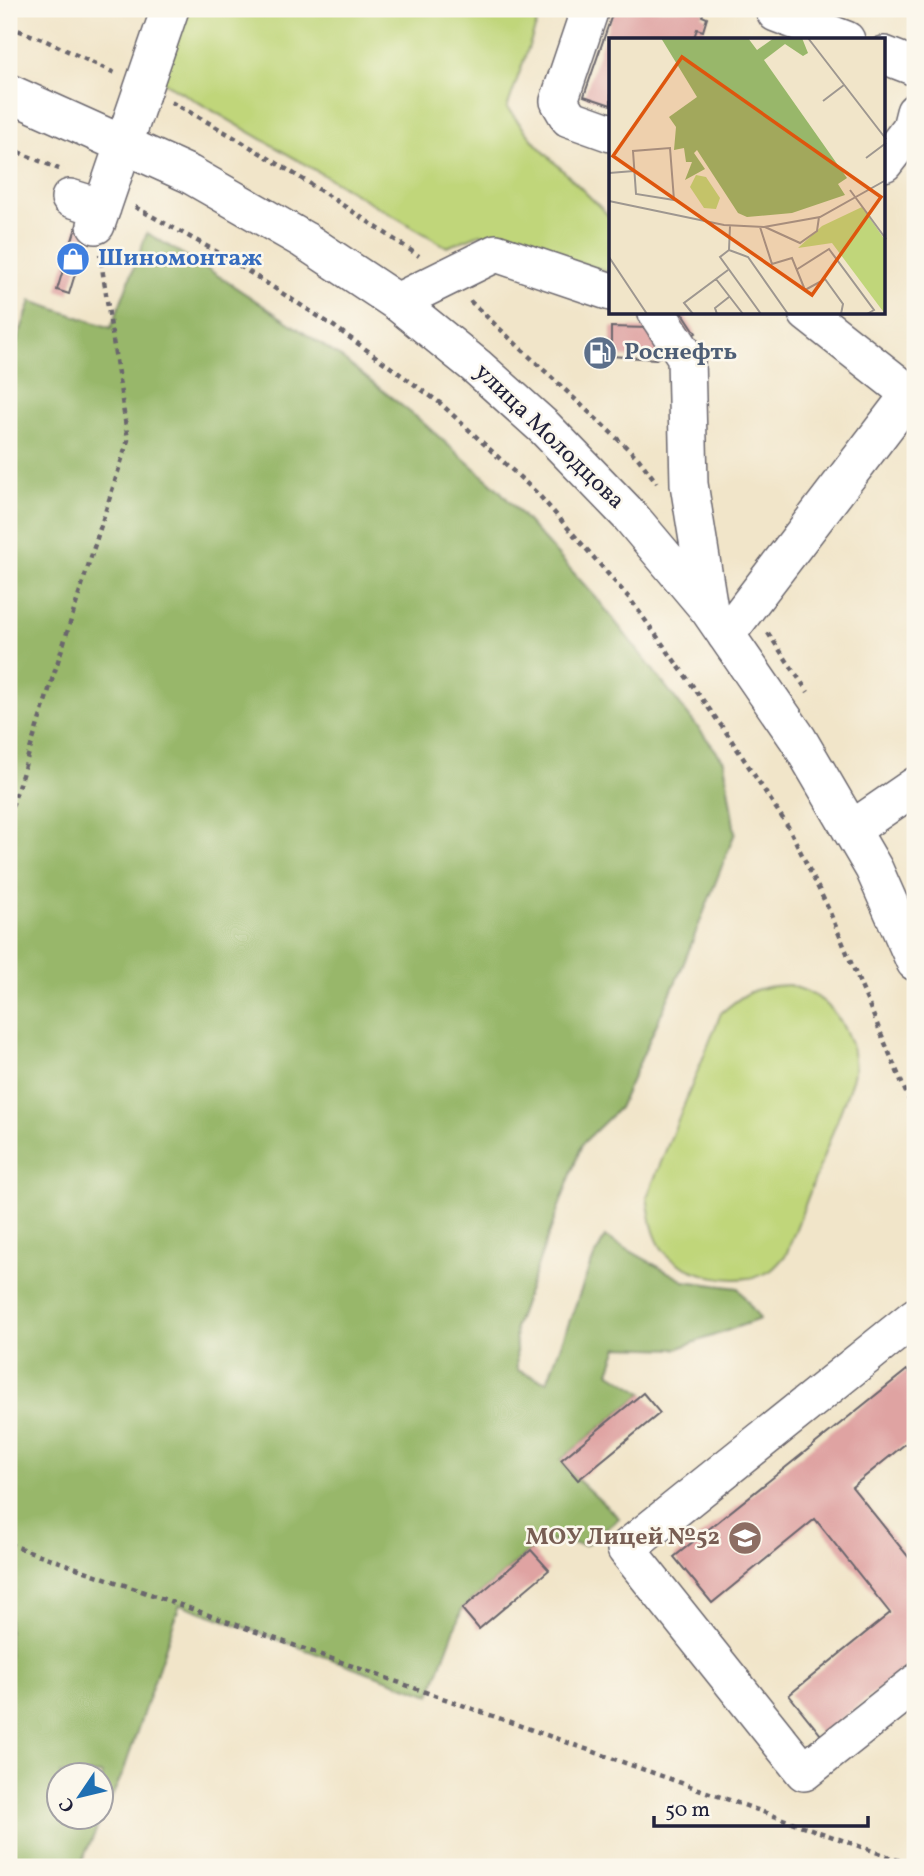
<svg xmlns="http://www.w3.org/2000/svg" width="924" height="1876" viewBox="0 0 924 1876" font-family="Vollkorn,serif">
<style>
.green{fill:#c0d67a;stroke:#717c5a;stroke-width:2}
.forest{fill:#98b76a;stroke:#5d6c52;stroke-width:2;fill-rule:evenodd}
.building{fill:#dfa3a2}
.lines{fill:none;stroke-linecap:round;stroke-linejoin:round}
.minor-casing{stroke:#6a666d;stroke-width:40}
.path{stroke:#6a666d;stroke-width:4.5;stroke-dasharray:5 5;stroke-linecap:butt}
.minor{stroke:#fff;stroke-width:37}
.labels{text-anchor:middle;dominant-baseline:central;stroke-width:5;stroke-linejoin:round;paint-order:stroke}
.shop-label{font-size:24px;font-weight:bold;fill:#366cbe;stroke:#fbf7ec;text-anchor:start}
.service-label{font-size:24px;font-weight:bold;fill:#4e5e75;stroke:#fbf7ec;text-anchor:start}
.street-label{font-size:24px;fill:#22223b;stroke:#fbf7ec}
.education-label{font-size:24px;font-weight:bold;fill:#785e54;stroke:#fbf7ec;text-anchor:end}
.inset-road{fill:none;stroke:#9e9790;stroke-width:2}
.view{fill:#de560e;fill-opacity:0.15;stroke:#de560e;stroke-width:3.5}
.inset-edge{fill:none;stroke:#22223b;stroke-width:3.5}
</style>
<rect width="100%" height="100%" fill="#fbf7ec"/>
<filter id="ink" filterUnits="userSpaceOnUse"><feTurbulence type="fractalNoise" baseFrequency=".0143" numOctaves="2"/><feDisplacementMap in="SourceGraphic" scale="14" xChannelSelector="R" yChannelSelector="G"/><feConvolveMatrix kernelMatrix="1 2 1 2 8 2 1 2 1" color-interpolation-filters="sRGB"/></filter>
<filter id="wash" filterUnits="userSpaceOnUse"><feTurbulence type="fractalNoise" baseFrequency=".00686" numOctaves="4" result="noise"/><feDisplacementMap in="SourceGraphic" scale="28" xChannelSelector="R" yChannelSelector="G"/><feGaussianBlur stdDeviation="1.57" result="paint"/><feColorMatrix in="noise" values="0 0 0 0 0 0 0 0 0 0 0 0 0 0 0 0 0 1.4 0 .05"/><feComposite in="paint" operator="in"/></filter>
<g filter="url(#wash)">
<rect width="100%" height="100%" fill="#f1e5c9"/>
<!-- green -->
<path class="green" d="M171,9H542L507,108L537,145L611,218V273L480,234L447,247L148,73Z
M789,985C801,989 813,993 824,1002C841,1017 857,1047 854,1071C853,1079 849,1089 846,1097L786,1255C781,1260 776,1267 770,1271C742,1288 683,1276 663,1250C652,1235 650,1215 647,1197L721,1013C746,992 755,986 789,985Z"/>
<!-- forest -->
<path class="forest" d="M147,233L208,269L339,356L421,421L499,490L599,601L724,761L735,833L681,970L619,1108L582,1144L515,1327L517,1370L547,1382L590,1266L605,1237L684,1281L738,1288L760,1319L676,1349L618,1347L609,1372L643,1393L561,1460L578,1480L619,1518L586,1545L548,1541L531,1550L462,1609L430,1695L180,1604L123,1773L79,1867H9V365L31,301L111,328ZM60,1774H102V1816H60Z"/>
<g id="blocks">
<!-- building -->
<path class="building" d="M614,9H705L702,16L707,18L703,31L697,29L693,40H611V105L584,96Z
M77,224L89,228L69,294L57,290Z
M673,313H683L696,333L656,359L611,356V327L649,328Z
M907,1370L915,1380V1436L852,1487L915,1565V1660L821,1735L789,1695L890,1613L815,1519L712,1603L674,1557Z
M643,1393L660,1413L578,1480L561,1460Z
M531,1550L549,1570L479,1629L462,1609Z"/>
</g>
</g>
<g filter="url(#ink)">
<use href="#blocks" fill-opacity="0" stroke="#6a666d" stroke-width="2"/>
<g class="lines">
<!-- minor casing -->
<g class="minor-casing">
<path id="minor" d="M590,9L559,101L569,118L611,133
M774,9L776,13L846,40
M884,55L915,67
M9,93L189,174L304,240L397,302L476,366L545,428L630,516L709,610L798,739L874,869L915,962
M884,163L911,128L915,112
M70,198L102,208
M96,225L170,9
M397,302L496,253L611,292
M657,313L686,357L689,484L709,609
M726,635L910,394L807,313
M851,830L915,786
M915,1317L626,1549L804,1772L915,1684"/>
</g>
<!-- path -->
<path class="path" d="M9,27L42,39L117,74
M171,102C257,148 338,201 419,256
M9,148L59,169
M135,207L221,254L335,327L440,403L539,495L630,599L728,735L789,828L828,908L915,1114
M470,301L638,458L657,483
M768,633L808,692
M9,816L128,440L100,254
M9,1544L915,1866"/>
<!-- minor -->
<use href="#minor" class="minor"/>
</g>
</g>
<!-- icons -->
<defs>
<g id="shop-disc" transform="scale(1.75)"><circle r="9.5" fill="#3f7fe0" stroke="#fbf7ec"/><path d="M-5-2.5h2.3a2.7 3.5 0 0 1 5.4 0H5L5.5 6h-11ZM-1.5-2.5h3a1.5 2.3 0 0 0-3 0Z" fill="#fff"/></g>
<g id="fuel-disc" transform="scale(1.75)"><circle r="9.5" fill="#5c6f8a" stroke="#fbf7ec"/><path d="M-5.5-6h7V0h2V4h1.3V-2.5L3-4.5l.8-.8L6-3V5H2.5V1h-1V6h-7ZM-4.2-4.7v3.2H.2V-4.7Z" fill="#fff"/></g>
<g id="school-disc" transform="scale(1.75)"><circle r="9.5" fill="#8d6e63" stroke="#fbf7ec"/><path d="M0-5L7-2L0 1L-7-2ZM-4 1L0 2.5L4 1V4Q0 6-4 4Z" fill="#fff"/></g>
</defs>
<g fill-rule="evenodd">
<use href="#shop-disc" x="73" y="259"/>
<use href="#fuel-disc" x="600" y="353"/>
<use href="#school-disc" x="745" y="1538"/>
</g>
<g class="labels">
<!-- shop labels -->
<g class="shop-label">
<text x="98" y="259">Шиномонтаж</text>
</g>
<!-- service labels -->
<g class="service-label">
<text x="624" y="353">Роснефть</text>
</g>
<!-- street labels -->
<g class="street-label">
<text transform="translate(549 437) rotate(44)">улица Молодцова</text>
</g>
<!-- education labels -->
<g class="education-label">
<text x="720" y="1538">МОУ Лицей №52</text>
</g>
</g>
<!-- overview -->
<g transform="translate(609 38)">
<rect width="276" height="276" fill="#f1e5c9"/>
<path d="M87,137L97,139L111,160L107,171L95,170L81,149ZM253,169L276,202V276L223,205L189,210L213,188Z" fill="#c0d67a"/>
<path d="M52,0H139L148,12L165,0H193L199,15L194,18L176,6L155,22L238,140L229,146L236,157L183,175L138,179L129,175L88,112L85,115L96,131L76,142L83,124H77L75,110L65,112L67,89L60,79L88,59Z" fill="#98b76a"/>
<path class="inset-road" d="M199,0L277,101M214,63L235,47M61,110L65,162L27,156L24,113ZM257,120L277,105M0,135L25,133M241,152L277,201M0,163L115,187L155,189L211,179L277,142M121,188L120,212L139,219L179,276M151,189L163,226L183,220L196,252L216,241L234,266L232,276M156,189L191,205L208,193L210,179M120,212L111,219L152,276M0,219L38,276M187,232L220,211L265,272L258,276M107,241L134,276M84,276L75,265L119,232M108,276L106,270L120,259"/>
<path class="view" d="M73,19L272,159L203,257L4,118Z"/>
<rect width="276" height="276" class="inset-edge"/>
</g>
<!-- margin -->
<rect width="924" height="1876" fill="none" stroke="#fbf7ec" stroke-width="35"/>
<!-- north arrow -->
<g transform="translate(80 1796) rotate(235)"><circle r="33" fill="#fbf7ec" stroke="#a4a2a5" stroke-width="2"/>
<path d="M0-5L12 26L0 18L-12 26Z" fill="#1f6fb2"/>
<text y="-10" font-size="19" font-weight="bold" text-anchor="middle" fill="#22223b">С</text>
</g>
<!-- scale -->
<path d="M654 1816v10h214v-10" fill="none" stroke="#22223b" stroke-width="3.5"/>
<text x="665" y="1816" font-size="21" fill="#22223b" stroke="#fbf7ec" stroke-width="5" paint-order="stroke">50 m</text>
</svg>
